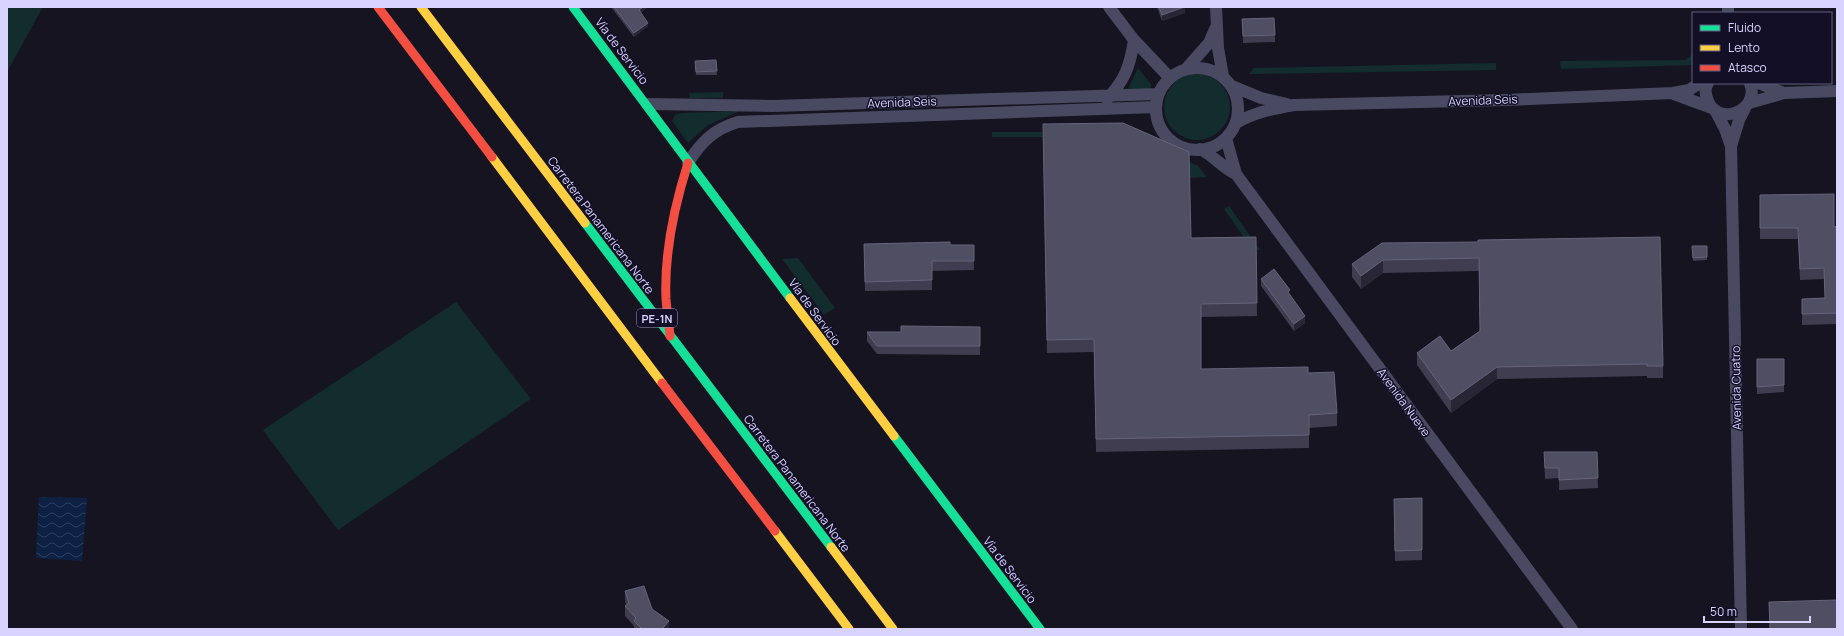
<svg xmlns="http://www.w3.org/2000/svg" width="1844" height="636" viewBox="0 0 1844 636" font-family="Manrope,sans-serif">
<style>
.green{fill:#132c2d}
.water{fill:url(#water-waves)}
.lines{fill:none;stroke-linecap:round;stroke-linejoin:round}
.street{stroke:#4a4962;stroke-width:12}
.fast{stroke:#16e098;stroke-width:9}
.slow{stroke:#ffcf43;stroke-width:9}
.jam{stroke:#f24e42;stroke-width:9}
.wall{fill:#403d50}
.shaded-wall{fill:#282635}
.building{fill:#504e63;stroke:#66637b}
.labels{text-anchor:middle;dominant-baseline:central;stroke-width:3;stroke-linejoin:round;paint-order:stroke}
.shield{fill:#130f26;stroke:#9e99be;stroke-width:1}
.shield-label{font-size:11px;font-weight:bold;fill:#d9d4ff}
.street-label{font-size:12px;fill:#d9d4ff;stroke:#130f26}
</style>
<defs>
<pattern id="water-waves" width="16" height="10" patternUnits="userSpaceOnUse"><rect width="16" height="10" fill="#0d2144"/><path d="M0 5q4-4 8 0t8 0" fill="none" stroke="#304060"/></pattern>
</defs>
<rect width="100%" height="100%" fill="#161421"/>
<!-- green -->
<path class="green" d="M7,7H43L7,72Z
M1693,53V65L1561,69L1560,61L1686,60Z
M1496,63V70L1249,74L1254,68Z
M1138,68L1151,84V87L1148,89H1128Z
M1164 107a33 33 0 1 1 66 0a33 33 0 1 1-66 0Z
M723,92V98H690L689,93Z
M740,111L708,125L688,143L672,121L675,115L681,113Z
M1124,130L1198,166L1207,177L1189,178Z
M992,132H1042L1043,137H992Z
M1229,206L1260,250H1253L1224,209Z
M798,258L835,308L824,315L782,259Z
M456,302L531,399L338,530L263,430Z"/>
<!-- water -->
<path class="water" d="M39,497L87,498L82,561L36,558Z"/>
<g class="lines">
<!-- street -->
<path class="street" d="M1109,7L1134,40L1170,78
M1216,7L1218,48L1223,76
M1728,7V13
M1156 109a41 41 0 1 1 82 0a41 41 0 1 1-82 0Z
M1186,69L1209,43L1215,29
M1708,83C1705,88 1705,93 1707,98C1715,128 1761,112 1750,83
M1758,83L1784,93
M1232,86L1261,98L1287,104
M1674,94L1712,108
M1107,99C1125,80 1130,66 1134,40
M1749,103L1784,93L1837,91
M647,104L773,106L1158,94
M1715,110L1725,129L1731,146
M1236,123C1255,112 1273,109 1294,105L1505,100L1673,93L1689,90L1700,83
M1226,138L1236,174L1572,629
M1200,149C1214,156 1223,168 1236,174
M688,163C701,142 714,129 738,122L1156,107
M1741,629L1731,146L1739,120L1745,108"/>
<!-- fast -->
<path class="fast" d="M573,7L790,298
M585,223L831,547
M894,436L1040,629"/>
<!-- slow -->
<path class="slow" d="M421,7L585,223
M492,157L662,383
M790,298L894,436
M775,531L849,629
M831,547L893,629"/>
<!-- jam -->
<path class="jam" d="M378,7L492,157
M670,336C669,324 667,312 666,299C664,253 674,207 688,163
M662,383L775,531"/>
</g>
<!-- wall -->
<path class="wall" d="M611,7H648L640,13L648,26L634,37Z
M1157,7H1185V13L1162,21Z
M1242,19L1275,35V42L1243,43Z
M716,60L717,75H696L695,61Z
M1043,137L1191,238L1256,237L1257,316L1201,317V369L1308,373L1337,413V426L1309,428V448L1096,452L1094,352L1047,353Z
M1760,195L1834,227L1837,226V324L1802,325V299L1825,298L1824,279L1800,280L1798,239H1760Z
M1478,242L1663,366V378H1647V376L1497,379L1451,413L1417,365V353L1451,351L1480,331L1479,271L1383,273L1361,289L1352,277V264Z
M864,244L974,245V270L932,271V290L865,291Z
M1692,246H1707V260L1693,261Z
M1261,279L1290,295L1305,323L1294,331L1261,286Z
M980,327V355L877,354L867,341V332H901Z
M1757,359H1784V392L1757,394Z
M1544,452H1597L1598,488L1559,490V478L1545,479Z
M1422,498V560L1395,561L1394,499Z
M625,591L652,609L669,629H634V626L625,616V606L626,605L625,601Z"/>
<!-- shaded-wall -->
<path class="shaded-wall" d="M643,7H648L639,14V10Z
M1185,7V13L1162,21V15Z
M648,23V26L634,37V33Z
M1383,260V273L1361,289V276Z
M1305,316V323L1294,331V324Z
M1497,367V379L1451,413V400Z
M669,621V629H662Z"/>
<!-- building -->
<path class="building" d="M614,7H643L639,10L648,23L634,33Z
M1159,7H1184L1162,15Z
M1274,18L1275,35L1243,36L1242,19Z
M716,60L717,71L696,72L695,61Z
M1123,123L1189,152L1191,238L1256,237L1257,303L1201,304V369L1308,367V373L1334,372L1337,413L1309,415V435L1096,439L1094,339L1047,340L1043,124Z
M1834,194V227L1837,226V313L1802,314V299L1825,298L1824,268L1800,269L1798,228H1760V195Z
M1660,237L1663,366H1647V364L1497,367L1451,400L1417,353L1440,336L1451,351L1480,331L1479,258L1383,260L1361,276L1352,264L1382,243L1478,242V240Z
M950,242V245H974V261H932V280L865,282L864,244Z
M1692,246H1707V257L1693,258Z
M1274,269L1290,290L1288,292L1305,316L1294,324L1261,279Z
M901,326L980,327V346H877L867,332H901Z
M1757,359H1784V385L1757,387Z
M1544,452H1597L1598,478L1559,480V468H1545Z
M1422,498V550L1395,551L1394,499Z
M644,586L652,609L669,621L662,629H642L634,621L636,618L625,606L629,603L625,591Z
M1837,600V629H1770L1769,602Z"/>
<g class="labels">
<!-- shield labels -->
<rect class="shield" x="637" y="309" width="40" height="18" rx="3"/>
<g class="shield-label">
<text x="657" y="318">PE-1N</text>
</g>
<!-- street labels -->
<g class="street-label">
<text transform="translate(622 51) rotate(53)">Vía de Servicio</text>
<text transform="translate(1483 100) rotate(-2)">Avenida Seis</text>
<text transform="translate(902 102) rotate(-2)">Avenida Seis</text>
<text transform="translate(601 225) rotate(53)">Carretera Panamericana Norte</text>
<text transform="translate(815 312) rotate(54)">Vía de Servicio</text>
<text transform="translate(1736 388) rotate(-91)">Avenida Cuatro</text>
<text transform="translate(1404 402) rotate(54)">Avenida Nueve</text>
<text transform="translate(797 483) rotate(53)">Carretera Panamericana Norte</text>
<text transform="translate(1010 570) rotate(53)">Vía de Servicio</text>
</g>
</g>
<!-- border -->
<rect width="1844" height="636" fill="none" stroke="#d9d4ff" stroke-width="16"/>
<!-- legend -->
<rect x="1692" y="12" width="140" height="72" fill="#130f26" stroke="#625e7d"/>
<rect x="1700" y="25" width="20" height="6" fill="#16e098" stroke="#625e7d"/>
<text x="1728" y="32" font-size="12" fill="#d9d4ff">Fluido</text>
<rect x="1700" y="45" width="20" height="6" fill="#ffcf43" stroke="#625e7d"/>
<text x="1728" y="52" font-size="12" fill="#d9d4ff">Lento</text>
<rect x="1700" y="65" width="20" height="6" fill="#f24e42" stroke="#625e7d"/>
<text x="1728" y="72" font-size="12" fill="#d9d4ff">Atasco</text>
<!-- scale -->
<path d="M1704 616v6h106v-6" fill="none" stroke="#d9d4ff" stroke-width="2"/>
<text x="1710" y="616" font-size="12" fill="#d9d4ff" stroke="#130f26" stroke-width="3" paint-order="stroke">50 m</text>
</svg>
